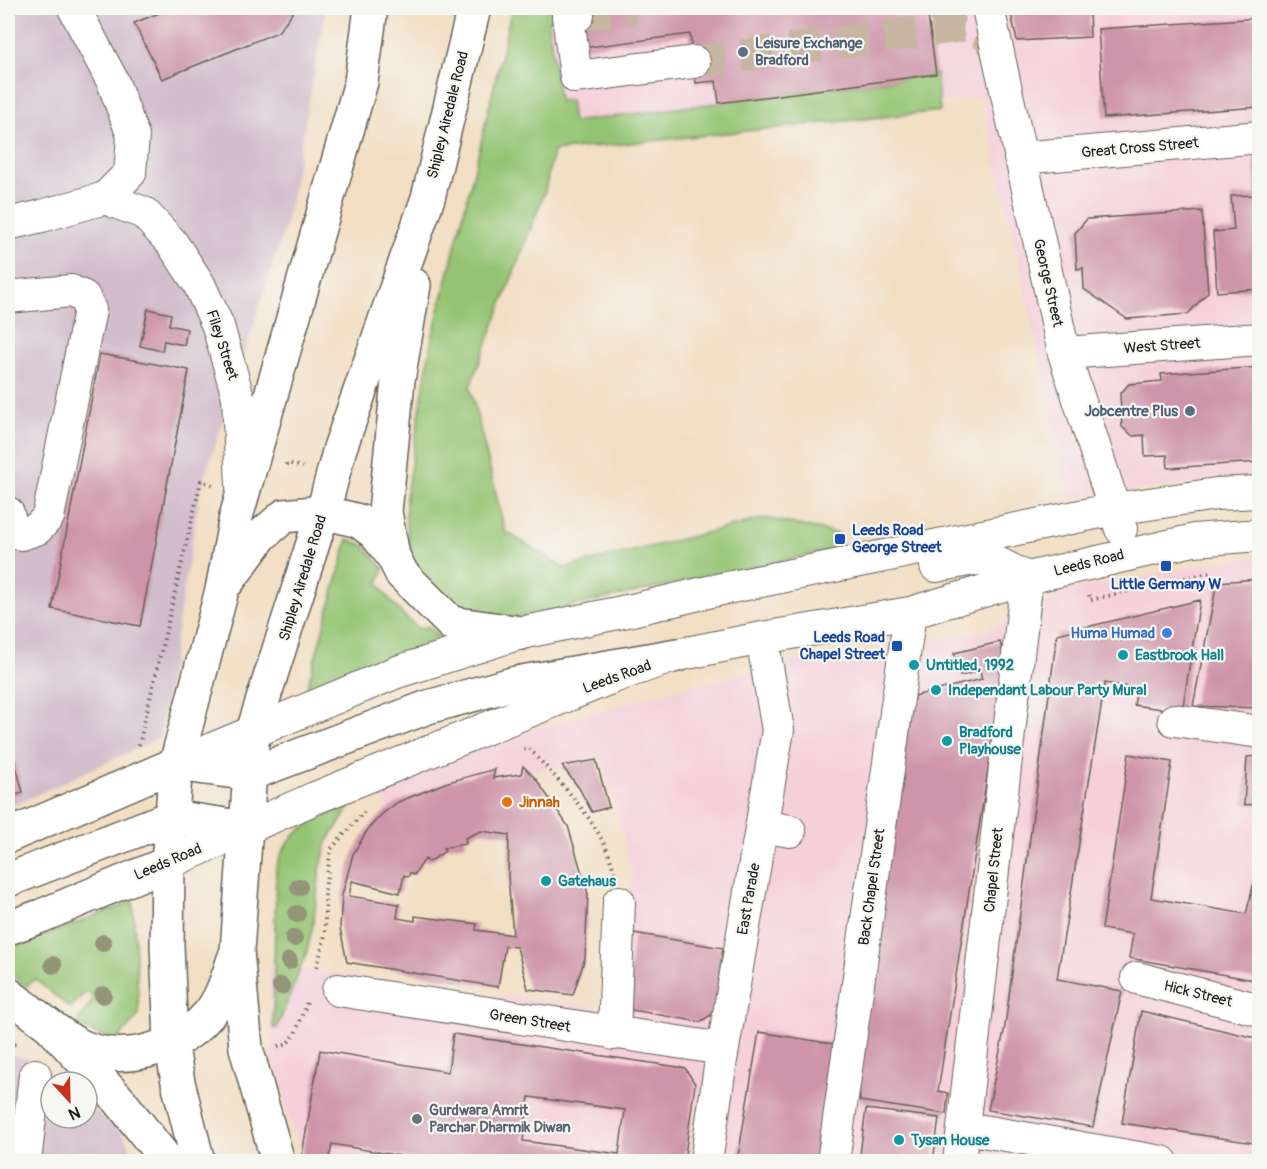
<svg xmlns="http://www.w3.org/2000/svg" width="1267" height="1169" viewBox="0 0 1267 1169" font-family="Pangolin,sans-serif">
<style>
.built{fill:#f5cfda}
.industrial{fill:#d1bdcb}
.green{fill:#94c473;stroke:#587048;stroke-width:1.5}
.building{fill:#ce94a9;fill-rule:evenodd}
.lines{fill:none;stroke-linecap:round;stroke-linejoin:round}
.minor-tunnel{stroke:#c7b7a2;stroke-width:32;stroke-dasharray:32 16;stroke-linecap:butt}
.minor-casing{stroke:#676056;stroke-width:34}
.major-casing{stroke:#676056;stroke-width:36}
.path{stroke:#676056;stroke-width:4;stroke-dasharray:1.5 4.5;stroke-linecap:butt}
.minor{stroke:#fff;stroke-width:32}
.major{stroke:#fff;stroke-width:33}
.tree{fill:#939478}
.service-dot{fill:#5c6f8a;stroke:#f6f6f2;stroke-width:2}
.transit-dot{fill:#1a4fb4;stroke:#f6f6f2;stroke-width:2}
.shop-dot{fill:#3f7fe0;stroke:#f6f6f2;stroke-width:2}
.culture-dot{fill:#0f9aa8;stroke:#f6f6f2;stroke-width:2}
.food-dot{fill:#e8710a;stroke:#f6f6f2;stroke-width:2}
.worship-dot{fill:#6b7280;stroke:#f6f6f2;stroke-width:2}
.labels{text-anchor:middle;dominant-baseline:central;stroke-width:4.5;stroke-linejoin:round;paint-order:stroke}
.service-label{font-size:15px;font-weight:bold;fill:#4e5e75;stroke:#f6f6f2;text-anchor:start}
.street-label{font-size:15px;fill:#1c1c1c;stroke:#f6f6f2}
.transit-label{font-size:15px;font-weight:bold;fill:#164399;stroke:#f6f6f2;text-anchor:start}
.shop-label{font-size:15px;font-weight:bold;fill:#366cbe;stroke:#f6f6f2;text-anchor:end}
.culture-label{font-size:15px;font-weight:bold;fill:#0d838f;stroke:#f6f6f2;text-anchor:start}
.food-label{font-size:15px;font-weight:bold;fill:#c56008;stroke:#f6f6f2;text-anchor:start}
.worship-label{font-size:15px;font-weight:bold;fill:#5b616d;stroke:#f6f6f2;text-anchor:start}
</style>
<rect width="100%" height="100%" fill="#f6f6f2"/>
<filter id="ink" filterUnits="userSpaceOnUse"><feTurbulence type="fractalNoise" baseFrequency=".0167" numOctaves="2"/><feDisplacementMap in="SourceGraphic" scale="12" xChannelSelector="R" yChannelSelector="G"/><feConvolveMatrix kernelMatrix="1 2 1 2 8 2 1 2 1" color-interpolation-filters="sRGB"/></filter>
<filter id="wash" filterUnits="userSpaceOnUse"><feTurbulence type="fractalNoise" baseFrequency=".008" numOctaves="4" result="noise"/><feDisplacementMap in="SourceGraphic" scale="24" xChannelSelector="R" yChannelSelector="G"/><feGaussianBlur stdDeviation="1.35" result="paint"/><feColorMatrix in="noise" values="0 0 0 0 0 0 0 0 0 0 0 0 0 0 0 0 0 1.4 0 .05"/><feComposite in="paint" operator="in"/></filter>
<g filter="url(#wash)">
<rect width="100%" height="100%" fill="#f2dec3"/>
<!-- built -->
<path class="built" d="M512,8H1259V476L1070,498L982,97L491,150Z
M1259,556V1161H304L273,1069L268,965L610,1009L633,873L602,760L529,771L568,826L509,835L481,831L465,838L466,844L444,848L445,851L429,862L388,809L378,788L484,746L593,711L801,659L894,652L956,636L983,632L1010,621L1066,591L1212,563Z"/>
<!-- industrial -->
<path class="industrial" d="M8,8H326L287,220L200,492L159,738L8,808Z
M8,1054L29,1059L58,1082H51V1118H87V1105L122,1132L137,1161L8,1162Z"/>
<!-- green -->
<path class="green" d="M512,8H558L559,19L548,21L559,101L570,100L573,122L936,74L940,111L553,151L545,191L470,387L505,531L564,568L766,518L839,534L842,548L524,616L494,619L471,615L448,602L426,580L412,560L406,525V496L431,343L479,151Z
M348,539L363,545L384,569L378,583C390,602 402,616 419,629L428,626L445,642L312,691L307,688Z
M350,807L327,842L320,870L313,925L307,951L277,1028H273L276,867C289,828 314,819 350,807Z
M133,901L139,1015L116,1041L75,1026L94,998L86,992L70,1008L35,979L26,986L8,971V950Z"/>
<g id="blocks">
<!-- building -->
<path class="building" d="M172,8H296L278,32L162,79L134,23Z
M577,8H927L936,74L719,103L716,81L696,83L690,34L582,48Z
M1055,8H1089L1090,37L1017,41L1010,9Z
M1260,18V107L1104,118L1098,29Z
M1254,158H1260V289L1217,292L1213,232L1234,230L1231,196L1256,195Z
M1202,211L1208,292L1188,314L1127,319L1084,289L1083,268L1077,269L1075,233L1087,219Z
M148,309L171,314L169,325L187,329L184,345L164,341L162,351L140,346Z
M100,354L189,370L140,626L52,609Z
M1260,367V462L1168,468L1167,455L1145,456L1144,435L1133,436L1122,427L1120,394L1129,384L1162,381L1161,374Z
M1260,579V708L1193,706L1217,582Z
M1200,600L1182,712L1134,705L1137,688L1105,683L1057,979L1122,991L1093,1127L988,1110L1005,1026L1057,634Z
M1000,642L1007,667L1003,673L938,1091L948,1093L946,1114L860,1101L859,1081L906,698L982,679L980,671L960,676L954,653Z
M8,734L23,793L8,797Z
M1129,754L1172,762L1151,898L1246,914L1260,859V981L1129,958L1133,934L1102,929Z
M1260,756V804L1244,805L1247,757Z
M596,760L609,807L592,812L579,788L562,766Z
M523,766L536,779L568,826L588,894L585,958L573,995L528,989L517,947L505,946L498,987L347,962L340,928L342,895L353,854L368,829L382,814L398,802L445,783L495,769L493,778L521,774ZM481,831L509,835L508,877L513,935L476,930L477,924L415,916V921L397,918L399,904L349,896L352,881L400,893L404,875L408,877L410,873L414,875L425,859L429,862L445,851L443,848L466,844L465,838Z
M634,933L723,948L714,1013L700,1022L626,1009Z
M1141,1011L1260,1039V1144L1122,1123Z
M759,1032L835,1044L819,1145L828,1147L826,1162H737Z
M453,1034L685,1068L695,1084L684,1162H435L332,1144L329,1160L302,1155L320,1050L448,1072ZM529,1097L625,1110L619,1154L523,1141Z
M866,1109L939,1118L933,1162H859Z"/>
</g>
</g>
<g filter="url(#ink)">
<use href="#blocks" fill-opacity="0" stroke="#676056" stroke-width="1.5"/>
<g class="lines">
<!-- minor-tunnel -->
<path class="minor-tunnel" d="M578,15L635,8
M694,62L963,26C982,29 986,33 996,49"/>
<!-- minor casing -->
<g class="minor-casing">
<path id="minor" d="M74,8L113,82L133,136L130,173L105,198
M988,8L1064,353L1121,529
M578,15L568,16L576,77L694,62
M1020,158L1260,137
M8,224L42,216L105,198L144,213L172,243L199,284L218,326L238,397L242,486
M8,297L71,291L84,297L90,310L48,517L37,529L21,534L11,526L8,513
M1064,353L1260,339
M936,566L974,559L992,560L1027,578L959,1162
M1174,720L1260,732
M176,764L397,672L521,633L632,610L712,591L1115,509L1216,494L1260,492
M762,826L790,831
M168,863L315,798L613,677L677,655L762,638L910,613L1027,578L1194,540L1260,535
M1137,978L1260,1010
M338,990L723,1049
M614,1034L619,902
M965,1128L1162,1162
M25,1162L35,1075
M706,1162L721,1060L778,730L762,638
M833,1162L910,613"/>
</g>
<!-- major casing -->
<g class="major-casing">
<path id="major" d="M414,285L398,380L385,512L393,556L402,574L451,623L521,633
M228,581L261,536L284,516L323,512L359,521L375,533L393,556
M176,764L250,774L428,707L516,683L677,655
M8,836L176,764
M8,880L172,817L246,828
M8,928L41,916L168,863
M8,994L50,1026L119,1100L168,1162
M50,1026C61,1034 72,1043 85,1048C126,1064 180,1048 208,1015C222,999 228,976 235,956
M198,1162L178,1082L171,1042L167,945L168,863L176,764L222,590L236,517L361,82L371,8
M278,1162L246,1048L237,951L253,731L323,512L340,448L428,198L474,8"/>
</g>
<!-- path -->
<path class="path" d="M286,465L287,463L303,467
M1089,595L1090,600L1212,572
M139,745L201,481L213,485
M524,749L529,748C560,783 604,825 614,872
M317,967L325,935V889L331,849L364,812
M8,1044H20
M278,1046L286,1045L295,1034L308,1000"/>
<!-- minor -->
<use href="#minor" class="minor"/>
<!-- major -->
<use href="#major" class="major"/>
</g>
<!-- trees -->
<g class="tree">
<circle cx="299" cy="887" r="9"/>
<circle cx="297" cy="914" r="9"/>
<circle cx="294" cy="938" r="9"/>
<circle cx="103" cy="943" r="9"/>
<circle cx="289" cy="961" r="9"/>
<circle cx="53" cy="965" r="9"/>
<circle cx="281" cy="986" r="9"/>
<circle cx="103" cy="995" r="9"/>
</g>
</g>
<!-- markers -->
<g class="service-dot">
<circle cx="743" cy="52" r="6"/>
<circle cx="1190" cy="411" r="6"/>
</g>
<g class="transit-dot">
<rect x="834" y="533" width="12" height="12" rx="3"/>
<rect x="1160" y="560" width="12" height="12" rx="3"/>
<rect x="891" y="640" width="12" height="12" rx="3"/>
</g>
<circle class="shop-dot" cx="1167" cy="633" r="6"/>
<g class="culture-dot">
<circle cx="1123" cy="655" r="6"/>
<circle cx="914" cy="665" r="6"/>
<circle cx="936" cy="690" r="6"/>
<circle cx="947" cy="741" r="6"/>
<circle cx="546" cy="881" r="6"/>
<circle cx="899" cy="1140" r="6"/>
</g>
<circle class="food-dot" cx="507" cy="802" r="6"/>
<circle class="worship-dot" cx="417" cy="1119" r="6"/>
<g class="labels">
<!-- service labels -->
<g class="service-label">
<text x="755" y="43">Leisure Exchange<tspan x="755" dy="17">Bradford</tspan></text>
<text x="1178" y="411" text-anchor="end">Jobcentre Plus</text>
</g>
<!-- street labels -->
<g class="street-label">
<text transform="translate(448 115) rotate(-76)">Shipley Airedale Road</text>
<text transform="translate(1140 148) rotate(-5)">Great Cross Street</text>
<text transform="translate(1048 283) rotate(77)">George Street</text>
<text transform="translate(222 345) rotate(72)">Filey Street</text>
<text transform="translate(1162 346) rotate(-4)">West Street</text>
<text transform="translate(1089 563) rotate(-14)">Leeds Road</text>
<text transform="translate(303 578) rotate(-73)">Shipley Airedale Road</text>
<text transform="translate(617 677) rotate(-20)">Leeds Road</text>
<text transform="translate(168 862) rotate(-23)">Leeds Road</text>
<text transform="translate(994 870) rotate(-84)">Chapel Street</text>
<text transform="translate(872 887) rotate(-82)">Back Chapel Street</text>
<text transform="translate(749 899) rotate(-80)">East Parade</text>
<text transform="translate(1198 994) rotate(14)">Hick Street</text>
<text transform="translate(530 1021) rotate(9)">Green Street</text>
</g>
<!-- transit labels -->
<g class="transit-label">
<text x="852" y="530">Leeds Road<tspan x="852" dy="17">George Street</tspan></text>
<text x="1166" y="584" text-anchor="middle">Little Germany W</text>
<text x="885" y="637" text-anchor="end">Leeds Road<tspan x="885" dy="17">Chapel Street</tspan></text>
</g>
<!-- shop labels -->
<g class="shop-label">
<text x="1155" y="633">Huma Humad</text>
</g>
<!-- culture labels -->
<g class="culture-label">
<text x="1135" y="655">Eastbrook Hall</text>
<text x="926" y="665">Untitled, 1992</text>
<text x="948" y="690">Independant Labour Party Mural</text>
<text x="959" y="732">Bradford<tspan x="959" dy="17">Playhouse</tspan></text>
<text x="558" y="881">Gatehaus</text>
<text x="911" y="1140">Tysan House</text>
</g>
<!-- food labels -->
<g class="food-label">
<text x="519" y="802">Jinnah</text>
</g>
<!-- worship labels -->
<g class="worship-label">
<text x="429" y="1110">Gurdwara Amrit<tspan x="429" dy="17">Parchar Dharmik Diwan</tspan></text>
</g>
</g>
<!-- margin -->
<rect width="1267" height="1169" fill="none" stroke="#f6f6f2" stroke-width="30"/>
<!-- north arrow -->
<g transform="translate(69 1100) rotate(158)"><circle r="28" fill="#f6f6f2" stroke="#9f9f9c" stroke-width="1.5"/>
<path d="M0-4.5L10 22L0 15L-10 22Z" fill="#c8321e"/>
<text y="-9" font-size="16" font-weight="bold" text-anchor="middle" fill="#1c1c1c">N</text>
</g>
</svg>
